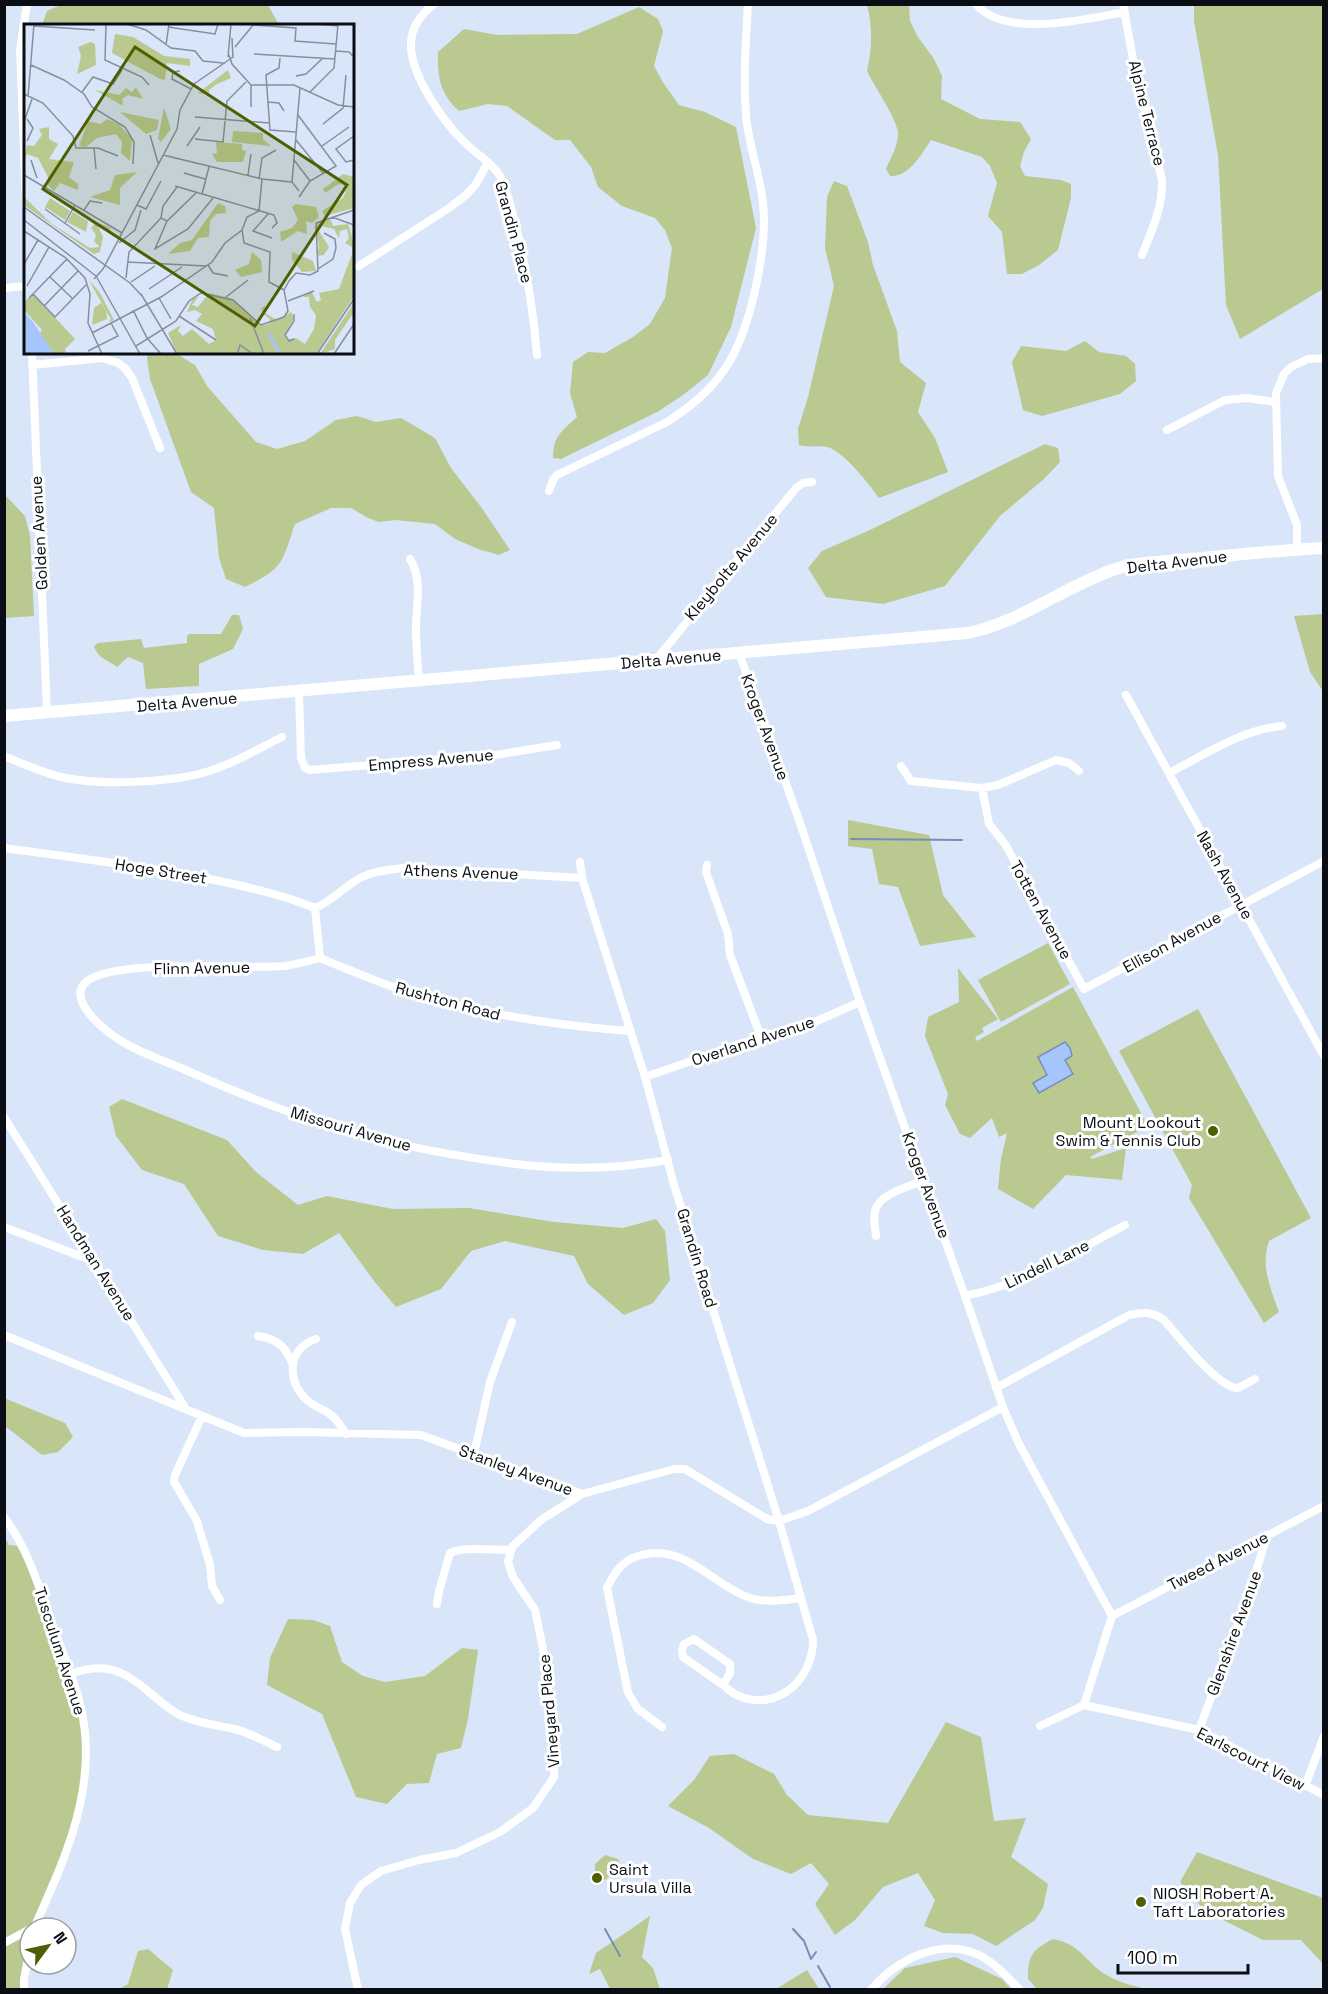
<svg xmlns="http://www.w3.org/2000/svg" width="1328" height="1994" viewBox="0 0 1328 1994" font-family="'Space Grotesk',sans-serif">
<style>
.green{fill:#b9c990}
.water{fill:#a6c5fd;stroke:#778eb7;stroke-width:1.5}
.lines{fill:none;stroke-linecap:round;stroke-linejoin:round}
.stream{stroke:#778eb7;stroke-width:2}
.street{stroke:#fff;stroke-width:8}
.secondary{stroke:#fff;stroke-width:12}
.poi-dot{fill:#4e5e00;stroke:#fff;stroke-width:2}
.labels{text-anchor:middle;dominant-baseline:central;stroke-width:6;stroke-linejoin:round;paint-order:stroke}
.street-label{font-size:16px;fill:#0a0d14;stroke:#fff}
.poi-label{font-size:16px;fill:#0a0d14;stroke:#fff;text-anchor:start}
.inset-river{fill:none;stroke:#a6c5fd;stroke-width:3}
.inset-road{fill:none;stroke:#868f9d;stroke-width:1.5}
.view{fill:#4e5e00;fill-opacity:0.15;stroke:#4e5e00;stroke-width:3}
.inset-edge{fill:none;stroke:#0a0d14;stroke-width:3}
</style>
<rect width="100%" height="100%" fill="#d9e5f9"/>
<!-- green -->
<path class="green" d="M63,4L268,5L279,25H42L47,11Z
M867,5H909L910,21L918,37L934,59L942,76L941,99L980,119L1020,122L1031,139L1024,152L1020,166L1025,176L1061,180L1071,184V198L1058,250L1039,265L1022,274H1007L1002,232L988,216L997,183L990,166L982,157L931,140C921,154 910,177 890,176L886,169C890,159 899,144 898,132C895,115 875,88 867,71C872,48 873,28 867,5Z
M1194,5H1323V289L1240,339L1226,305L1218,155L1194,21Z
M639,7L658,19L663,31L654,66L664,84L679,105L705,112L736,127L756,228L731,327L708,375L683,395L659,411L561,459L553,458C553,436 562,431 577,417L570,393L573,362L588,352L605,353L633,337L650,324L665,298L672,248L665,230L655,218L622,206L598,187L591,167L570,140H555L507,106L488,104L459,111C440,94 437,76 438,52L464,29L497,35L577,34Z
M834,181L847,186L868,242L873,265L897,331L900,362L926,383L918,412L935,438L948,472L879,498C869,484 845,453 828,447C820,445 809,448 799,445L798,429L808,397L834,286L825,248L827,197Z
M1085,341L1099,352L1126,356L1135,364L1136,381L1120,394L1042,416L1023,410L1012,362L1021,346L1066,351Z
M149,353H175L195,365L207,386L256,442L277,449L305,441L336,420L357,416L376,422L401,418L435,438L451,468L481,507L510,550L499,555L478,549L455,539L435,524L396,520L379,522L368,518L351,508H331L295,524C281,564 285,567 245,587L226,579L219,558L214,508L191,492L150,379L147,358Z
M1045,444L1058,448L1060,462L1044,479L1000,516L945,586L883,604L826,597L808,568L822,551L870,530Z
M5,495L25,516L30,536L34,616L5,618Z
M1323,614H1324L1323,691L1310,672L1294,616Z
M232,615H239L243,629L233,649L199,664V686L146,689L143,663L128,657L117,667C107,659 98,659 94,646L98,643L141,639L144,648L187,643V636L189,634H221Z
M848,820L929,835L943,895L976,937L920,946L898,887L879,884L872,849L848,846Z
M1048,943L1070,984L1001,1022L978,980Z
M958,968L998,1019L982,1028L984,1032L975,1037L977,1041L1073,987L1148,1126L1090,1157L1092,1159L1126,1148L1122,1180L1066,1175L1033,1209L998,1189L1001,1159L1007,1133L999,1137L992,1118L970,1138L960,1134L945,1105L948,1094L925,1036L928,1017L959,1002Z
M1198,1009L1311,1218L1269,1241C1260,1266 1271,1289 1279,1312L1264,1323L1189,1198L1192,1185L1119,1051Z
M122,1099L227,1140L256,1172L298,1205L327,1196L393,1209L469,1208L554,1222L623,1228L656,1219L665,1231L670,1280L653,1303L624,1315L588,1284L574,1256L505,1241L471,1251L441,1289L396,1307L374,1281L339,1233L303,1254L263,1250L218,1236L184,1184L142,1170L116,1136L109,1107Z
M4,1398L65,1423L73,1437L58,1452L42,1455L5,1426Z
M4,1535L9,1545L23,1546L81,1707L85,1735L79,1813L30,1928V1948L24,1990L4,1989Z
M288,1619L313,1620L330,1626L342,1662L363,1676L385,1682L425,1676L462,1648L478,1650L468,1719L461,1748L437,1754L429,1783L407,1784L387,1804L356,1797L322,1714L267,1685L270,1658Z
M946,1722L981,1737L994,1821L1026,1818L1011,1857L1048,1884L1043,1908L1035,1920L996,1946L973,1934L943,1933L924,1926L935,1900L918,1873L883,1887L855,1920L835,1935L815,1904L829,1884L811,1863L791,1874L753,1859L709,1828L668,1806L694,1780L710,1756L734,1754L774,1774L787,1795L808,1815L888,1823Z
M1197,1852L1323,1898V1964L1301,1940H1263L1205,1911L1180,1882Z
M605,1855L618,1859L621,1867L605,1880H600L595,1873V1864Z
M650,1916L642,1957L653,1968L660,1989H610L600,1969L589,1974L596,1953Z
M1053,1939C1079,1944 1083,1958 1103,1973C1115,1981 1132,1986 1147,1989H1037L1028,1979C1028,1955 1032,1950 1053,1939Z
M148,1949L173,1970L167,1989H119L128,1984L138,1951Z
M955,1957L1002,1979L1011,1989H883L905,1968Z
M807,1970L819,1989H776Z"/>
<!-- water -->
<path class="water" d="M1065,1042L1070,1048L1072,1056L1065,1060L1073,1074L1039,1093L1033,1083L1047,1075L1038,1057Z"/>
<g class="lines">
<!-- stream -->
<path class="stream" d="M851,839L962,840
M605,1929L620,1956
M793,1929L804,1941L811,1959
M811,1959L816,1952
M818,1966L830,1987"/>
<!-- street -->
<path class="street" d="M434,4C420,15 410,29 411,47C412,77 443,121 464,142C478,156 496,164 504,184C508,195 511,208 514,219C526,264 533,308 537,355
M976,4C1004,39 1086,19 1125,12
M1123,4L1135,70L1162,180C1163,207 1152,230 1142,255
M26,205L20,49L27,4
M359,266L449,208L466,195L476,184L488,162
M4,288L26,286
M32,352L47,713
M32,365L102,358L118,363L125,368L132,378L160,448
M1167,430L1225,400L1247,398L1275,402
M549,491L553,480L557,475L667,422C690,407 709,392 724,370C750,334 768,248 763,203C760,173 748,145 746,114C743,78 746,40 748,4
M1297,549V525L1278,476L1276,393L1284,374L1291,367L1308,359L1324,358
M410,559C423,579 416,607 416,629C416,647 418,664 419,682
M739,653L798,817L860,1002L965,1296L1003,1407L1018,1442L1112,1616L1084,1705
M655,661L796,488L803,483L812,482
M299,692L301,758L305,768L310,770L495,755L557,745
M1126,695L1324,1056
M4,756C23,764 41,772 61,777C99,786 178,783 215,769C238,761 260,748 282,737
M901,766L911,781L982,788L998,785L1056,760L1069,763L1079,771
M1169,773C1206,754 1241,730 1282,726
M982,788L989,824L1005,844L1084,989L1324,861
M4,848C70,857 135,865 200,877C239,885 278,893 315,908
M580,862L582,878L645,1077L674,1185L779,1521L813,1640C813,1679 778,1712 739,1696C733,1694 728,1689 723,1685
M707,865L706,872L728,934L730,955L761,1037
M315,908L320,958C347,969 375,981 402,990C477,1014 552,1025 629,1031
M315,908C332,901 344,887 360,878C374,871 388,870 403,868L582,878
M320,958C309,961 297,964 285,966C246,970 107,957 84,984C68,1003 109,1034 123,1042C141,1053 162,1060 181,1068C239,1094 298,1118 359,1134C410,1148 462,1157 515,1164C566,1170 618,1169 668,1160
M645,1077L761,1037L817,1021L860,1002
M4,1117L186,1409
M4,1227L96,1262
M876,1236C875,1228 873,1218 875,1211C879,1193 910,1187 924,1180
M965,1296C1024,1284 1073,1253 1125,1225
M4,1335L244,1433L307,1432L421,1435L582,1494L674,1469H685L767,1519L779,1521L808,1511L1003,1407
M258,1336C276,1339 285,1345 292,1363
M316,1339C287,1349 286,1381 307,1400C314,1407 324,1409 331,1415C338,1420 341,1427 346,1434
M996,1388L1129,1315C1143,1312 1151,1311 1164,1320C1178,1336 1218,1388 1238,1388L1255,1379
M202,1416L175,1475L174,1482L197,1521L210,1565L212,1586L220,1600
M474,1454L490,1382L512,1322
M4,1517C28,1549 38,1585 51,1621C61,1649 75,1680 81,1708C99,1786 65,1859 34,1928
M437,1604L439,1591L450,1553C463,1546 495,1550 511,1550
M1112,1616L1324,1506
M694,1639L730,1664V1673L723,1685L683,1657L682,1650L684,1644Z
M70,1674C104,1662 123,1669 150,1693C159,1700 169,1710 180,1715C197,1723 216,1725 234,1729C249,1732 263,1741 277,1747
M1040,1726L1084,1705L1199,1730L1324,1795
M662,1727L638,1709L628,1693L607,1588C614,1573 622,1561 638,1556C683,1541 712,1585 750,1598C766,1603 785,1600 801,1598
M1199,1730L1249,1595L1267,1535
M1305,1786L1324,1736
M4,1943L30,1929
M24,1990V1979L30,1948
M358,1990L345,1929L350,1903L361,1885L381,1871L419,1860L456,1853L500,1832L533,1808L554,1777V1741L543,1649L535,1610L513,1577L508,1562L512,1547L541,1520L582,1494
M871,1990C897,1959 942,1936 981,1956C996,1964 1008,1978 1020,1990"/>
<!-- secondary -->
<path class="secondary" d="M4,716L968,633C1020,622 1061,589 1110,571C1135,561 1165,562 1191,559C1235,555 1279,550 1324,548"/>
</g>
<!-- markers -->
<g class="poi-dot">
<circle cx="1213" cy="1131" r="6"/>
<circle cx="597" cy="1878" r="6"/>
<circle cx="1141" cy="1902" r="6"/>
</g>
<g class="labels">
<!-- street labels -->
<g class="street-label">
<text transform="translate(1147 113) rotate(76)">Alpine Terrace</text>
<text transform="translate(514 232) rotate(75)">Grandin Place</text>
<text transform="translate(39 533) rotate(-93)">Golden Avenue</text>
<text transform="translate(1177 562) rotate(-7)">Delta Avenue</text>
<text transform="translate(731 567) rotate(-50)">Kleybolte Avenue</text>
<text transform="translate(671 659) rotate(-5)">Delta Avenue</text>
<text transform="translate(187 702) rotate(-5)">Delta Avenue</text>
<text transform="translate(765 727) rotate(70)">Kroger Avenue</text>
<text transform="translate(431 760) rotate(-5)">Empress Avenue</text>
<text transform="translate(161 871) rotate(9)">Hoge Street</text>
<text transform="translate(461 872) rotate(2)">Athens Avenue</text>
<text transform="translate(1225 875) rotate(61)">Nash Avenue</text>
<text transform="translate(1041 910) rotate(61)">Totten Avenue</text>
<text transform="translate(1172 942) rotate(-29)">Ellison Avenue</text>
<text transform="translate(202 968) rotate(-1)">Flinn Avenue</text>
<text transform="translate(448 1001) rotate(15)">Rushton Road</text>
<text transform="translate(753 1041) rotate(-18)">Overland Avenue</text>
<text transform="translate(351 1129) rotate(16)">Missouri Avenue</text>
<text transform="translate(926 1185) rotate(70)">Kroger Avenue</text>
<text transform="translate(697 1258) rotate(73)">Grandin Road</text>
<text transform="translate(96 1263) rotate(58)">Handman Avenue</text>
<text transform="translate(1047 1264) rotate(-26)">Lindell Lane</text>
<text transform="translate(516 1470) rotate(20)">Stanley Avenue</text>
<text transform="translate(1218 1561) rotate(-27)">Tweed Avenue</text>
<text transform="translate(1234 1633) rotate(-70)">Glenshire Avenue</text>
<text transform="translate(60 1651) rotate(72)">Tusculum Avenue</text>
<text transform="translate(549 1711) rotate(-95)">Vineyard Place</text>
<text transform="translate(1251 1759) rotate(27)">Earlscourt View</text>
</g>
<!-- poi labels -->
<g class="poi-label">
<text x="1201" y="1122" text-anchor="end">Mount Lookout<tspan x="1201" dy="18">Swim &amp; Tennis Club</tspan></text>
<text x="609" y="1869">Saint<tspan x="609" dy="18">Ursula Villa</tspan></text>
<text x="1153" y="1893">NIOSH Robert A.<tspan x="1153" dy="18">Taft Laboratories</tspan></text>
</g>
</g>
<!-- overview -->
<g transform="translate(24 24)">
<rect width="330" height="330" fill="#d9e5f9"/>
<path d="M91,10L109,13L140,32L166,35V42L143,39L141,56L136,55L88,29ZM67,18L71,20L72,41L53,50L57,32L54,23ZM204,46L207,54L193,60L185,66V71L174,69ZM112,63L119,75L104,71L98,75L99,82L71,66L95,71L102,64L108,68ZM140,83L147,105L137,118L134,115ZM96,88L135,96L133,106L122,110ZM83,95L95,100L108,115L106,137L97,129L98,118L92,110L73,114L62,123L55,122L64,97L77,100ZM25,103V115L34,120L25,135L50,138L45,153L54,160V166L36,159L30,167L23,160L24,153L14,134L3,130L0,135L3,121L10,122L18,111L15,105ZM209,107L239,109V115L247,122L208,118ZM192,118L218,120V126L222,127L219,138H193L188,130L193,129ZM113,148L96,164V181L66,173L86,166L91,151ZM319,150L330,153V184L301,192L298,187L319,174L324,162L315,160L301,169L299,165ZM0,173L28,200L66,224L76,223L70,217L72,211L67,204L72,198L87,204L85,207L74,202L79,213L76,228L70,230L0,181ZM26,174L46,187L41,196L21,183ZM194,179L201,182L202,189L192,190L186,197L185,213L174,214L166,227L144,230L156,219L168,216ZM272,180L292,183L295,193L288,199L282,197L283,210L274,207L257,218L256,208L268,204L274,196L268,183ZM49,188L64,197L62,208L43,198ZM306,194L309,202L324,200L326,206L330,220V272L292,330H153L144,309L157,301L154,307L159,312L168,305L185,320L192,316L189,305L172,297L178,290L171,286L163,288L168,276L175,272L168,281L174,283L185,269L206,274L237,301L245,300L246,295L239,290L237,284L241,282V289L253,296L267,288L270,294L261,311L263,316L272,314L281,320L290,305L292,291L286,283L285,273H279L287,267L293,278L297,276L295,269L315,265L328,230V223L321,219L325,214L323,205L316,207L315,214L310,205L297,202L295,207L305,223L300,231L293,232L295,222L291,204L293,198ZM228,228L237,236L238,248L217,253L211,246L225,240ZM268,228L289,237L292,247L278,248L268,236ZM65,256L76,269L90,296L85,298L87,295L82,287L83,295L68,301L70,284L77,279L82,287ZM9,270L51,315L41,325L42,330H30L16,309L18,306L0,286V278ZM330,279V288L311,316V325L296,330Z" fill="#b9c990"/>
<path d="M0,288L9,298L30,330H0Z" fill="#a6c5fd"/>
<path class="inset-river" d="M244,309L255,328"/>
<path class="inset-road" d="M82,0L81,36L118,53L125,61M103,0L122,6L147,24L171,27L179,37L199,39M295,0L314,2M230,1L272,4L271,17L312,20M10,2L71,6M144,3L191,10L194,0M208,14L209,34M142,21L145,0M211,23L230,0M312,27L325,28L330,33M230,30L311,35M205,31L208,40L227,61H270L314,81L330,83M204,33L207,0M256,34L255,44L242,51L246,106L272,108M7,41L40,56L60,70L68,83L101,103L110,118L109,140M156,47L149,48L148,55L167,65M272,52L282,50L299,34M58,68L69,53L89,60L98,46M286,68L310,44L314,0M0,70L19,79L49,112L52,124H74L94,132M4,73L10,0M244,78L255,79L260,87M227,83V61M274,91L312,142L286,157L275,173M171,93L246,99M3,95L9,104L3,117M0,98L8,75M299,100L319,84L322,51M126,111L134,139M330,112L312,125L322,138L330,136M171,115L199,118L203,77L222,58M272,116L299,149M163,122L176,103M298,122L325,103M70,124L72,145M139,131L238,155L268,158L275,167M7,136L13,154M270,136L286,157M160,149L181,155M0,151L98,209M224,151L227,130M235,155L238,134L252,126M268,158L276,64M151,162L250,191L253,199L248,204M178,170L185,143M113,181L122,185L137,157M0,183L106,259L119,273M21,185L56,210M60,186L66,177L78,179M244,190L229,207L248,214M308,193L330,201M137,194L143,197L172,169M137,194L139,182L153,163M0,196L72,252M143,197L131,225L164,205L189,174M41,199L51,181M218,206L220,219L246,228L245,258L260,266M0,207L42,234L61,254L66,270L64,299L78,330M95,219L111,206L117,186M103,238L182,242M0,240L14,216M184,241L189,249L204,252M294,245L309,235L312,224L311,215L300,209M72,252L116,330M26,253L49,275M102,254L105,228L137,194M70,255L79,245L153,105L156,86L170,60L209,33M107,258L131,242M3,262L25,223M125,265L158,243M9,270L31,293L62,261M117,270L153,330M202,273L224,256M5,274L43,235M135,274L147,295M264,277L290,267M20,282L54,247M109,286L123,314L137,330M270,290V297L261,311L265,317L270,315M155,292L192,316M226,294L240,330M68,309L137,273L188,238L201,219L218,206L223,193L235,187L238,155M112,322L152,297L165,277L177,269L209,276L237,301L260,293L264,287L260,266L265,257L272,249L286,251L294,247L292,199L330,186M64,327L94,312L87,299M213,330L216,321L229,330M293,330L330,275M310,330L330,300"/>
<path class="view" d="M111,23L323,161L231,302L19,165Z"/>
<rect width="330" height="330" class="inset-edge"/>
</g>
<!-- border -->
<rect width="1328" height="1994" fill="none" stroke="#0a0d14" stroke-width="12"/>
<!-- north arrow -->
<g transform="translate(48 1946) rotate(57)"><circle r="28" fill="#ffffff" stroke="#9d9ea1" stroke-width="1.5"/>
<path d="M0-4.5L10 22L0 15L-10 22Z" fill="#4e5e00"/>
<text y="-9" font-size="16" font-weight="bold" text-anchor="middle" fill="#0a0d14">N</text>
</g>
<!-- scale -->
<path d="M1118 1964v9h130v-9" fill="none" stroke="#0a0d14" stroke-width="3"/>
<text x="1127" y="1964" font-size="18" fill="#0a0d14" stroke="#ffffff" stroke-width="4.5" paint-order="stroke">100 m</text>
</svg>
